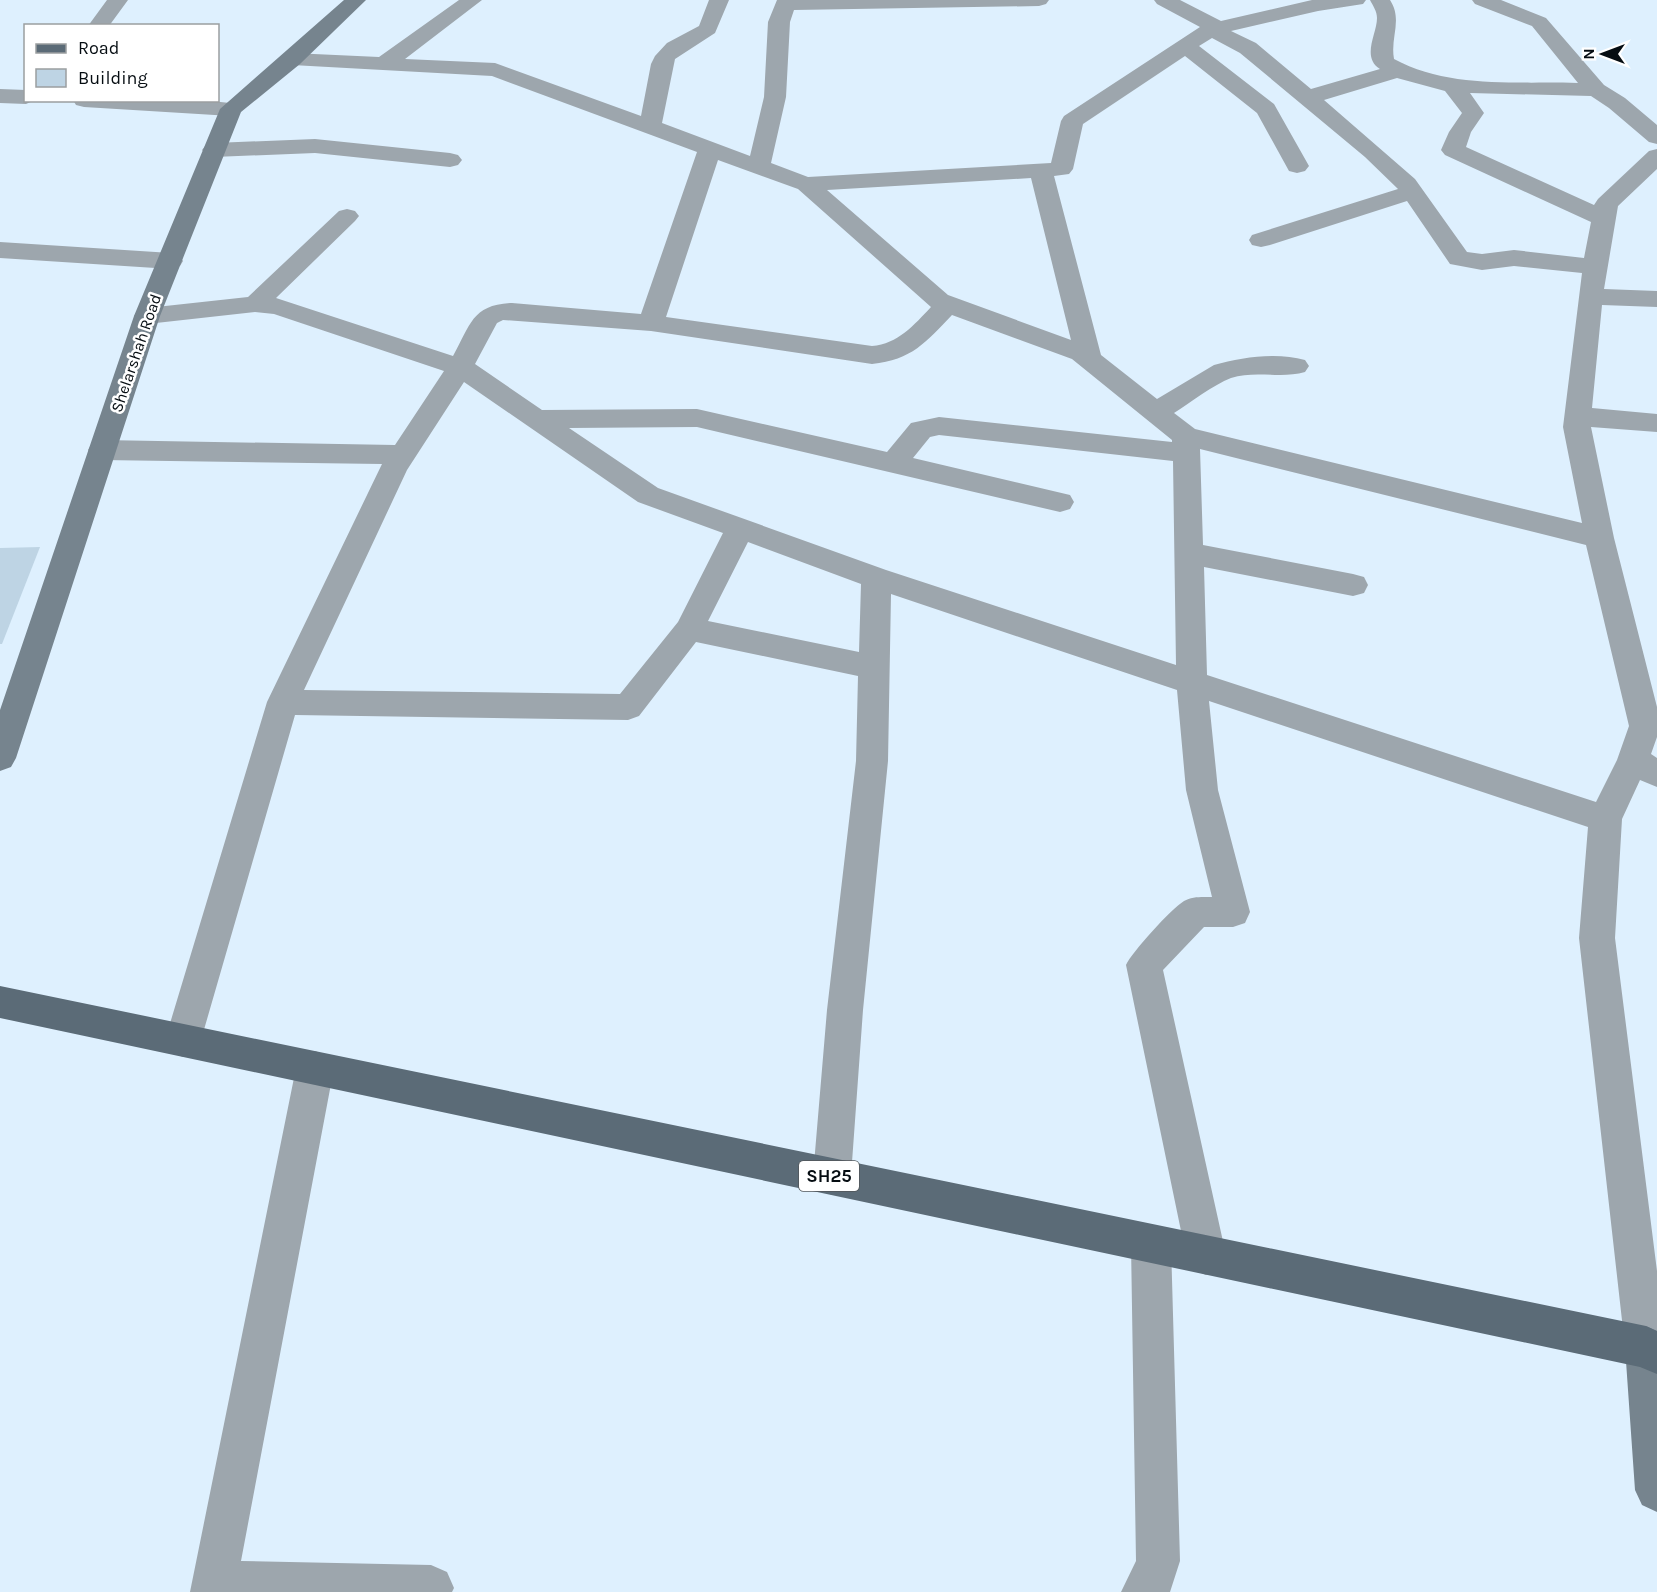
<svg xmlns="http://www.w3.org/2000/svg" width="1657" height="1592" viewBox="0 0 1657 1592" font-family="Karla,sans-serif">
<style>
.building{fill:#bed4e4}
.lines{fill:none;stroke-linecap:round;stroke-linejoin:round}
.street{fill:#9da6ad;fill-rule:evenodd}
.secondary{fill:#76848e;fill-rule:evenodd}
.primary{fill:#5b6b77;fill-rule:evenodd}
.labels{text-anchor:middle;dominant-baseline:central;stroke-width:5;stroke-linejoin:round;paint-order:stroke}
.far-street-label{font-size:16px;fill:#060d12;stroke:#fff}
.shield{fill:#fff;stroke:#515659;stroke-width:1.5}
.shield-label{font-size:18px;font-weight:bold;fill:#060d12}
</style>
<rect width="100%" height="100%" fill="#def0fe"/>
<!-- building -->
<path class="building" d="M40,547L2,644H0V548Z"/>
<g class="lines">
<!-- street -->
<path class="street" d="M107,0H128L109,26H88Z
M459,0H482L405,59L495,63L641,116L651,64L655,56L667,43L699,26L709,0H729L715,33L675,59L662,123L750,156L764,97L768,22L777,0H1049L1046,4L1039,6L794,10L790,22L786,97L771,163L808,177L1051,163L1061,121L1064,116L1200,27L1157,4L1154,0H1180L1221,21L1312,0H1366L1363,4L1318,11L1231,31L1256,43L1311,89L1380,69C1361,57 1377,34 1377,18C1377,11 1373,6 1370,0H1390C1403,20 1390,37 1394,59C1449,89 1517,81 1578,83L1532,26L1475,4L1472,0H1501L1546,18L1604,85L1625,98L1657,125V144L1649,142L1609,108L1591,96L1470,93L1484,113L1471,132L1466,147L1594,205L1598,199L1649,151L1657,149V169L1618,206L1604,289L1657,291V307L1602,305L1592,408L1657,414V432L1591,427L1614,538L1657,707V737L1651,754L1657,758V787L1640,780L1622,819L1615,938L1657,1271V1363L1646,1368L1631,1362L1625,1347L1579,938L1588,827L1209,701L1218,790L1250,912L1245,923L1233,927H1204L1163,970L1226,1255L1220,1269L1206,1275L1192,1269L1186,1255L1126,965C1132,952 1171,909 1184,901C1192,896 1203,897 1212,897L1186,790L1177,690L891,594L888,761L863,1010L851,1176L846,1189L832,1195L818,1189L813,1176L827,1010L856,761L858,676L696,642L639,716L628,720L295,715L201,1040L196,1052L183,1057L170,1052L165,1040L267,702L382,464L102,460L92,457L88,450L92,443L102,440L395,445L444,371L274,314L255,312L147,324L138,322L134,316L138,310L147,308L248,297L339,211L347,209L355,211L359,216L355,221L276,298L453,356C471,324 472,305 512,303L641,314L697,152L492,76L292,65L284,64L281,59L284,54L292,53L379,57ZM1212,38L1240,53L1365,157L1398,189L1252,235L1249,240L1252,245L1261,247L1270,245L1407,201L1450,264L1482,270L1514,266L1582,273L1563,427L1582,523L1195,429L1174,413C1191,402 1213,385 1231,378C1255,370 1281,379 1305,372L1309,366L1305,360C1277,352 1242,357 1214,365L1157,399L1101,355L1054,176L1069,174L1073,169L1083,124L1185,56L1257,113L1289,171L1297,173L1305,171L1309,166L1274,104L1199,46ZM1397,78L1445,91L1462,113L1449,132L1441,150L1445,155L1591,222L1584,258L1514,250L1482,254L1467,252L1415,179L1324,100ZM718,160L798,189L931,307C914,325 898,344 872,346L666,317ZM1031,178L1071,340L948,295L827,190ZM952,315L1072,359L1172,440V442L939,417L911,423L887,452L697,409L542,410L475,364L497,323L503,320L651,331L872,364C912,360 926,342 952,315ZM464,382L638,502L723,533L678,622L620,694L304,690L407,470ZM697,427L1060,512L1070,509L1074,502L1070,495L913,458L930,437L939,435L1173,461L1176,665L886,570L658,488L569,428ZM1200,449L1586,545L1629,726L1617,760L1596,802L1207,675L1204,567L1353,596L1364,593L1368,585L1364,577L1353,574L1203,545ZM748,542L861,584L859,652L708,621Z
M0,89L26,90V100H35L26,104L0,103Z
M73,100H202L239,104L242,109L239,114L231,116L84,107L76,105Z
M315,139L450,153L458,155L462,160L458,165L450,167L315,153L214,157L206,155L202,150L206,145L214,143Z
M0,242L171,253L180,256L183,261L180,266L171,269L0,258Z
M315,1051L328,1056L334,1068L241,1561L431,1565L447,1572L454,1588L452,1592H190L296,1068L302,1056Z
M1151,1224L1165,1230L1171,1244L1180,1561L1170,1592H1121L1136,1561L1131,1244L1137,1230Z"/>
<!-- secondary -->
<path class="secondary" d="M344,0H366L300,64L241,112L160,316L16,758L11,767L0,771V710L134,316L220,109Z
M1646,1326L1657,1331V1512L1642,1505L1635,1490L1625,1347L1631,1332Z"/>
<!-- primary -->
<path class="primary" d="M0,986L1646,1326L1657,1331V1374L1640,1367L0,1018Z"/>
</g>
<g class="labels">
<!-- far-street labels -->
<g class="far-street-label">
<text transform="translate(136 353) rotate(-71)">Shelarshah Road</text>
</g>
<!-- shield labels -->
<rect class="shield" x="799" y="1161" width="60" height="30" rx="4.5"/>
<g class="shield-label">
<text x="829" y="1176">SH25</text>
</g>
</g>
<!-- legend -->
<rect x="24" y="24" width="195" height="78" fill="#ffffff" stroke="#9b9ea0" stroke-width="1.5"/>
<rect x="36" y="44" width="30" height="9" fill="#5b6b77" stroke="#9b9ea0" stroke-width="1.5"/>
<text x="78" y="54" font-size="18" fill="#060d12">Road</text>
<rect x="36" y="69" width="30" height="18" fill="#bed4e4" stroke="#9b9ea0" stroke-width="1.5"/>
<text x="78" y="84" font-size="18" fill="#060d12">Building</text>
<!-- north arrow -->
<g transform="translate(1603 54) rotate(270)" stroke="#ffffff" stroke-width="4.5" paint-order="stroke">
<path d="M0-4.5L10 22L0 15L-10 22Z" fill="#060d12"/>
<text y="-9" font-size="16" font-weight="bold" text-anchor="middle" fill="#060d12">N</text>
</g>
</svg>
